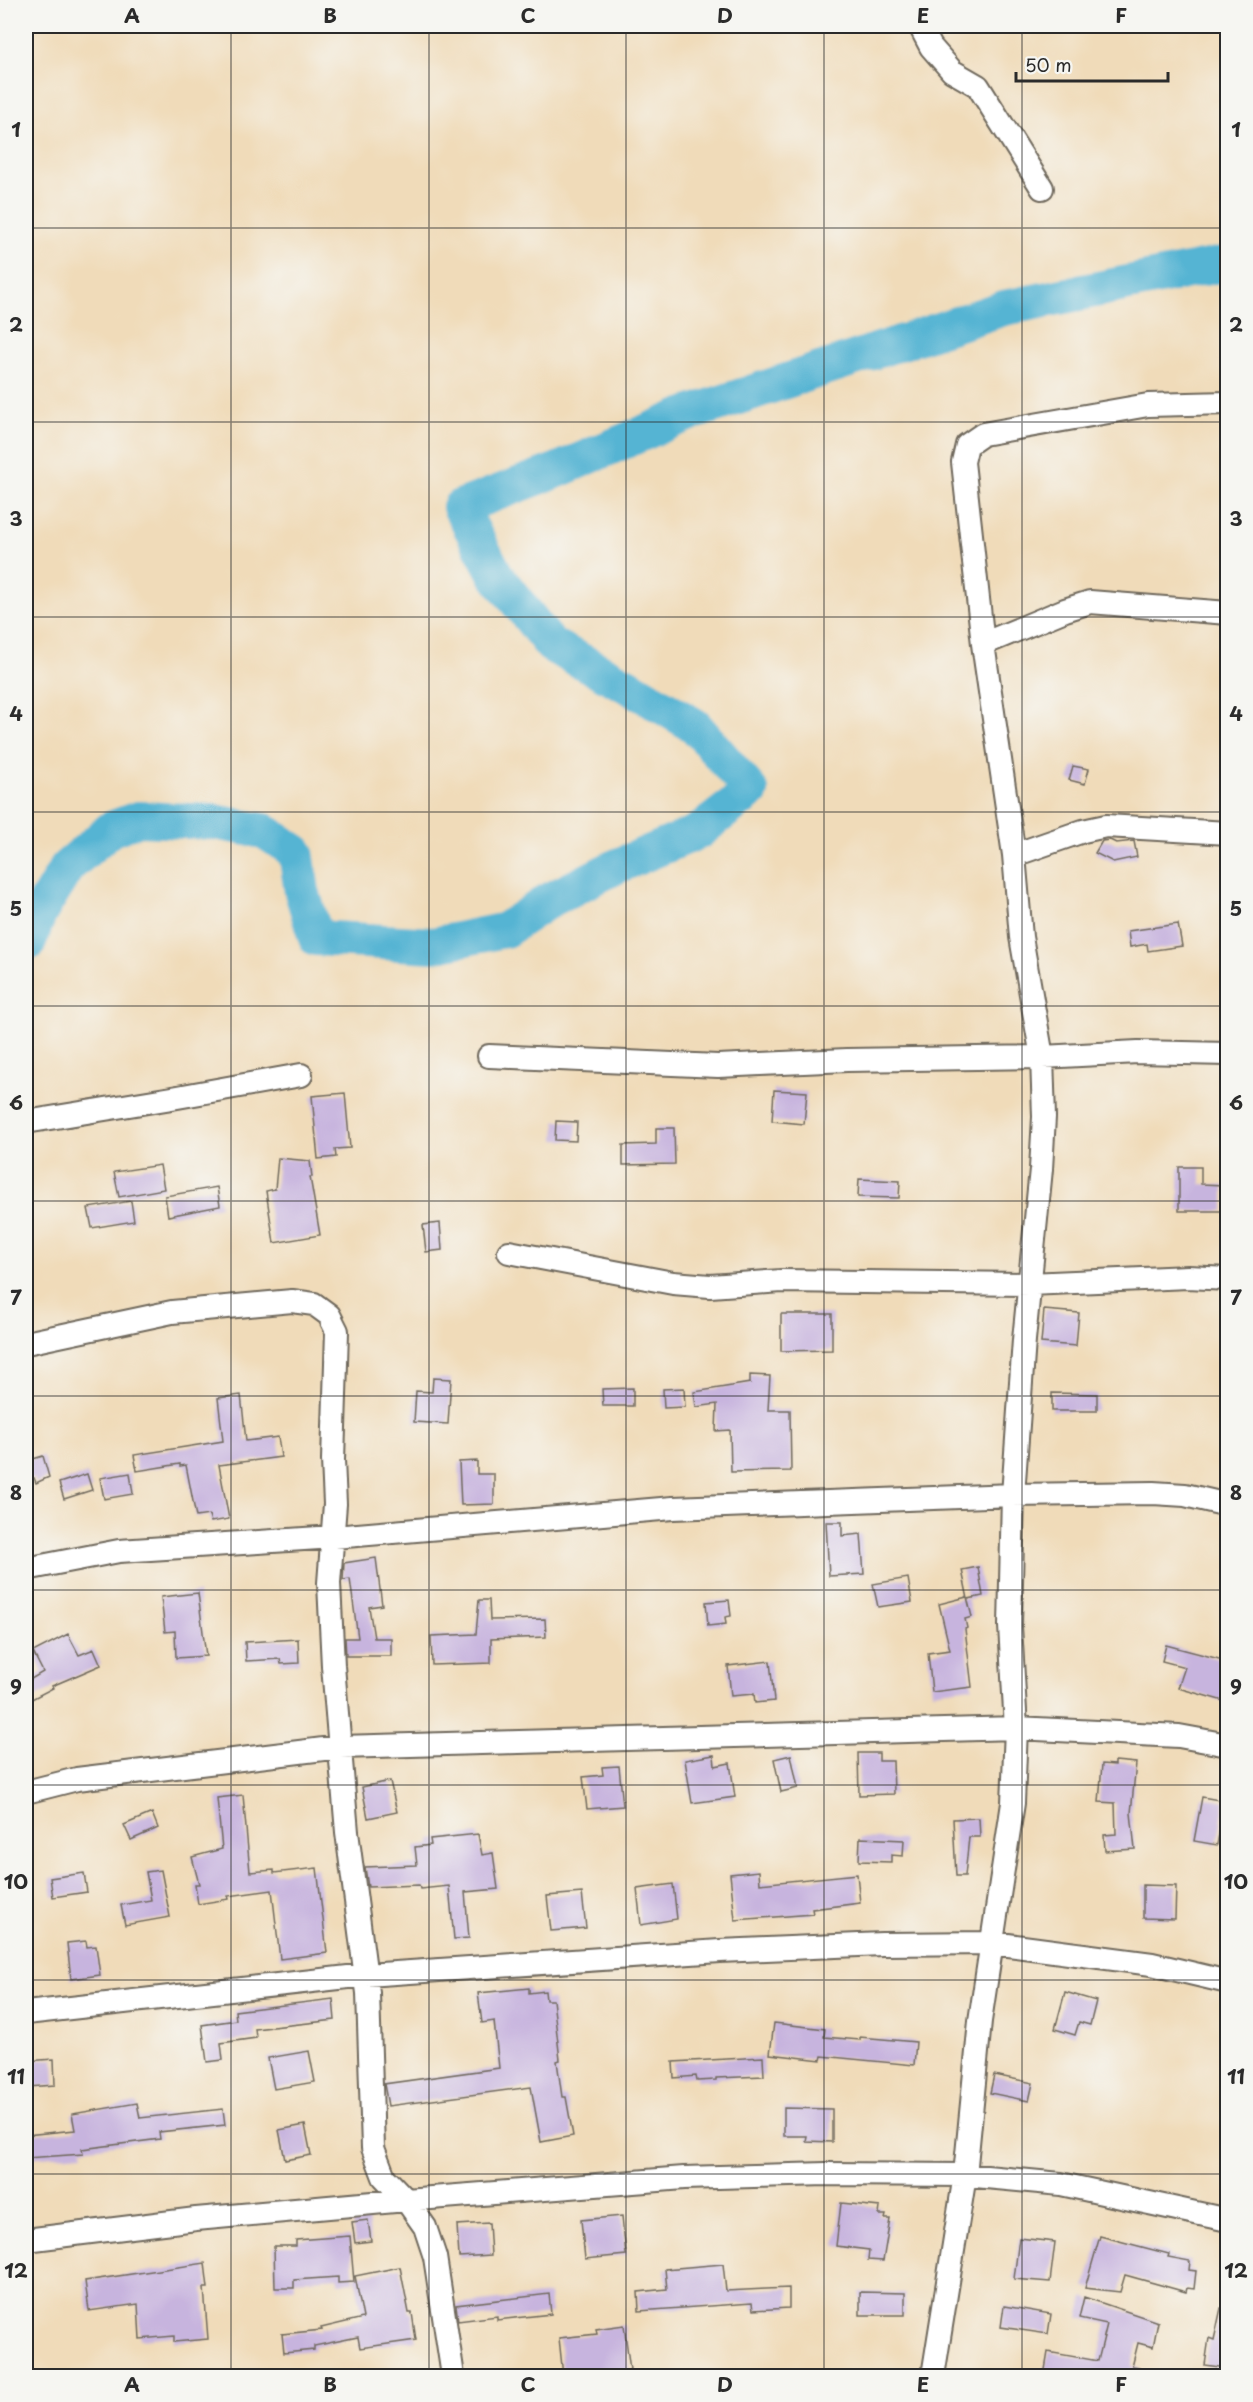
<svg xmlns="http://www.w3.org/2000/svg" width="1253" height="2402" viewBox="0 0 1253 2402" font-family="'Playpen Sans',sans-serif">
<style>
.lines{fill:none;stroke-linecap:round;stroke-linejoin:round}
.river{stroke:#55b4d3;stroke-width:36}
.building{fill:#c7b4de}
.minor-casing{stroke:#70695d;stroke-width:26}
.minor{stroke:#fff;stroke-width:22}
.grid{fill:none;stroke:#2b2b2b;stroke-width:1.5;stroke-opacity:0.55}
.neatline{fill:none;stroke:#2b2b2b;stroke-width:2}
.grid-label{font-size:20px;text-anchor:middle;font-weight:bold;fill:#2b2b2b}
</style>
<rect width="100%" height="100%" fill="#f6f6f2"/>
<filter id="ink" filterUnits="userSpaceOnUse"><feTurbulence type="fractalNoise" baseFrequency=".0167" numOctaves="2"/><feDisplacementMap in="SourceGraphic" scale="12" xChannelSelector="R" yChannelSelector="G"/><feConvolveMatrix kernelMatrix="1 2 1 2 8 2 1 2 1" color-interpolation-filters="sRGB"/></filter>
<filter id="wash" filterUnits="userSpaceOnUse"><feTurbulence type="fractalNoise" baseFrequency=".008" numOctaves="4" result="noise"/><feDisplacementMap in="SourceGraphic" scale="24" xChannelSelector="R" yChannelSelector="G"/><feGaussianBlur stdDeviation="1.35" result="paint"/><feColorMatrix in="noise" values="0 0 0 0 0 0 0 0 0 0 0 0 0 0 0 0 0 1.4 0 .05"/><feComposite in="paint" operator="in"/></filter>
<g filter="url(#wash)">
<rect width="100%" height="100%" fill="#f0dbb9"/>
<g class="lines">
<!-- river -->
<path class="river" d="M26,943H28L39,914L67,867L111,829L138,819L214,822L264,831L296,852L302,892L316,938L433,945L505,930L548,901L615,867L698,832L751,791L695,726L632,688L551,645L496,575L460,507L558,470L685,415L1004,308L1228,263"/>
</g>
<g id="blocks">
<!-- building -->
<path class="building" d="M1073,766L1089,769L1085,784L1069,780Z
M1110,840L1116,843L1134,841L1137,857L1113,862L1095,853L1102,841Z
M1178,924L1182,946L1148,951L1147,944L1130,947L1128,931Z
M774,1090L807,1092L804,1124L772,1121Z
M345,1093L350,1148L335,1149L336,1157L318,1159L312,1096Z
M556,1121L577,1122L576,1141L555,1140Z
M656,1128H674L675,1164L623,1165V1145L656,1144Z
M278,1158L310,1161L312,1177H310L320,1235L274,1243L266,1191L275,1189Z
M160,1165L164,1189L119,1197L114,1172Z
M1179,1167H1201V1184L1224,1185V1211H1179Z
M859,1179L900,1181L899,1198L858,1197Z
M217,1187L220,1206L168,1216L165,1196Z
M131,1201L134,1221L92,1228L88,1208Z
M440,1223L442,1250L426,1252L423,1225Z
M1044,1310L1079,1313L1076,1346L1041,1343Z
M781,1314H832V1350L781,1351Z
M750,1375L770,1376L768,1410H790L791,1471L731,1472L730,1430L716,1431L717,1404L696,1407L694,1392L750,1383Z
M433,1378L451,1379L448,1424L414,1422L416,1391L432,1392Z
M633,1388V1406H603L602,1389Z
M684,1388L685,1407L664,1408L663,1389Z
M1052,1393L1097,1394V1411H1052Z
M241,1395L246,1441L278,1437L281,1457L219,1465L229,1519L211,1522L209,1515L196,1517L186,1465L180,1466V1464L137,1471L134,1455L223,1441L218,1398Z
M43,1456L49,1477L36,1483L34,1478L26,1481V1461Z
M477,1461V1474H494V1504L461,1505L459,1462Z
M130,1473L133,1494L104,1499L100,1478Z
M87,1474L92,1490L64,1499L59,1483Z
M826,1522H842V1536L861,1534L864,1574L829,1576Z
M376,1558L382,1605L369,1607L374,1638H391V1656H346L345,1638H358L350,1579L343,1580L344,1563Z
M978,1567L983,1596L968,1599L962,1570Z
M908,1578L912,1602L878,1607L873,1584Z
M198,1593L206,1656L176,1658L175,1631L165,1632L161,1597Z
M967,1597L972,1617L965,1619L967,1628L965,1629L972,1687L932,1692L928,1653L950,1650L939,1604Z
M479,1600H489L490,1620L545,1619L546,1637L491,1639V1663L432,1665L431,1636L476,1634Z
M729,1600L731,1616L725,1617L726,1624L708,1626L706,1602Z
M68,1634L79,1655L94,1649L101,1665L52,1686L53,1688L26,1702V1682L43,1672L33,1652Z
M298,1639L299,1663L281,1664L280,1659L246,1661L245,1642Z
M1166,1645L1227,1661V1702L1178,1688L1185,1667L1162,1661Z
M770,1661L774,1701L755,1703L754,1694L731,1696L728,1666Z
M858,1753H879V1761H893L894,1794L859,1795Z
M714,1755L715,1766L730,1763L735,1797L692,1803L685,1760Z
M791,1755L798,1788L781,1792L774,1759Z
M1115,1761L1136,1763L1131,1813L1135,1849L1105,1851L1104,1835L1116,1834L1115,1803L1099,1802L1102,1764L1115,1765Z
M619,1766L623,1806L587,1809L583,1777L603,1775L602,1767Z
M390,1781L397,1812L368,1818L362,1787Z
M243,1795L250,1872L274,1870V1873L317,1868L327,1953L280,1959L272,1890L228,1896L229,1899L198,1904L195,1884H199L192,1857L222,1849L217,1798Z
M1202,1797L1225,1801L1217,1845L1194,1841Z
M152,1813L158,1828L131,1840L124,1825Z
M979,1818L980,1837H969L965,1876H956L953,1819Z
M478,1834L482,1855L493,1853L498,1889L465,1892L469,1938L454,1939L449,1886L420,1889L419,1885L368,1887L365,1867L417,1865L415,1847L431,1845L430,1839Z
M860,1838L904,1840L903,1856L891,1855V1862L859,1861Z
M161,1870L170,1917L125,1925L121,1905L151,1900L146,1872Z
M759,1871L760,1884L857,1874L860,1903L812,1909L813,1914L735,1920L730,1874Z
M84,1873L87,1892L53,1897L50,1878Z
M673,1884L677,1919L641,1925L637,1889Z
M1143,1885L1176,1886L1175,1919L1143,1918Z
M582,1893L586,1928L551,1931L547,1896Z
M86,1941L87,1947L96,1946L100,1975L71,1979L67,1943Z
M529,1988V1993L545,1991L546,2000H553L560,2060L557,2061L562,2097H566L573,2136L541,2142L531,2087L388,2106L384,2084L499,2068L494,2021L482,2023L478,1993Z
M1065,1992L1096,2001L1090,2025L1079,2022L1075,2035L1055,2029Z
M333,1999L335,2020L255,2029L256,2038L221,2043L223,2060L207,2062L202,2025L236,2020L235,2011Z
M774,2023L825,2029L824,2037L860,2040V2037L916,2042L914,2065L822,2056L821,2060L770,2054Z
M309,2051L315,2082L274,2089L268,2058Z
M763,2057L764,2076L716,2078V2080L697,2081L696,2076L674,2078L673,2062Z
M54,2059L55,2085L28,2087L26,2061Z
M994,2075L1033,2083L1029,2101L990,2093Z
M137,2103L140,2118L223,2109L225,2125L159,2132L160,2139L82,2149L83,2154L26,2158V2135L75,2130L72,2114Z
M784,2108L832,2109V2142L806,2141L807,2136H784Z
M305,2125L311,2155L285,2160L279,2130Z
M841,2203L880,2207L879,2215H886L885,2219H890L883,2261L868,2260L869,2250L836,2246Z
M622,2216L626,2255L585,2259L581,2220Z
M368,2220L371,2241L355,2243L352,2222Z
M489,2223L491,2255L459,2257L457,2225Z
M350,2236L354,2282L338,2283V2277L294,2280V2288H275L274,2246H296V2240Z
M1100,2236L1169,2254L1168,2257L1190,2261L1189,2270L1196,2271L1194,2289L1187,2288L1186,2292L1125,2275L1120,2292L1085,2288Z
M1019,2238L1055,2242L1050,2282L1014,2279Z
M205,2263L208,2288H204L208,2339L174,2342V2336L140,2339L138,2304L89,2311L85,2281Z
M723,2264L726,2291L789,2288V2308L753,2310L752,2303L639,2311L638,2292L667,2289L665,2269Z
M400,2267L409,2313H412L416,2340L360,2348L358,2337L314,2346V2350L284,2353L282,2334L322,2330L321,2328L363,2318L355,2276Z
M860,2292L905,2293V2315H860Z
M549,2294L551,2314L497,2320V2316L458,2321L456,2305Z
M1084,2297L1158,2322L1153,2347L1138,2343L1132,2367L1139,2368L1138,2376H1044L1048,2352L1098,2361L1107,2324L1079,2318Z
M1004,2306L1051,2314L1048,2334L1001,2327Z
M1221,2308L1227,2309V2368L1205,2365L1209,2338L1214,2340Z
M624,2325L630,2370L612,2373V2376H563L559,2338L597,2334L596,2329Z"/>
</g>
</g>
<g filter="url(#ink)">
<use href="#blocks" fill-opacity="0" stroke="#70695d" stroke-width="1.5"/>
<g class="lines">
<!-- minor casing -->
<g class="minor-casing">
<path id="minor" d="M920,26L931,47L952,71L978,86L1042,188
M983,644L1065,610L1090,602L1228,613
M1014,855L1083,831L1106,826L1228,833
M489,1056L718,1066L847,1060L1042,1057L1138,1052L1228,1054
M26,1122L172,1098L301,1075
M509,1252L673,1283L710,1286L782,1281L1029,1284L1188,1277L1228,1279
M26,1343L172,1312L292,1301L314,1304L329,1315L337,1331L333,1460L335,1504L329,1583L333,1666L347,1832L368,1993L373,2148L384,2177L406,2200L425,2227L435,2257L453,2376
M26,1569L119,1551L334,1537L673,1508L1013,1495L1153,1493L1185,1495L1228,1505
M26,1792L77,1779L340,1747L1016,1728L1179,1736L1228,1745
M26,2013L366,1975L720,1951L882,1944L993,1943L1152,1964L1228,1982
M26,2240L196,2219L406,2200L684,2178L826,2174L965,2175L1061,2184L1228,2220
M933,2376L965,2175L980,2021L1013,1803L1016,1728L1010,1626L1013,1495L1024,1340L1041,1169L1044,1117L1042,1057L1021,937L1014,855L983,644L963,462L967,445L983,434L1148,405L1228,403"/>
</g>
<!-- minor -->
<use href="#minor" class="minor"/>
</g>
</g>
<!-- grid -->
<path class="grid" d="M231,26V2376M429,26V2376M626,26V2376M824,26V2376M1022,26V2376M26,228H1228M26,422H1228M26,617H1228M26,812H1228M26,1006H1228M26,1201H1228M26,1396H1228M26,1590H1228M26,1785H1228M26,1980H1228M26,2174H1228"/>
<!-- margin -->
<rect width="1253" height="2402" fill="none" stroke="#f6f6f2" stroke-width="66"/>
<!-- scale -->
<path d="M1016 72v9h152v-9" fill="none" stroke="#2b2b2b" stroke-width="3"/>
<text x="1025" y="72" font-size="18" fill="#2b2b2b" stroke="#f6f6f2" stroke-width="4.5" paint-order="stroke">50 m</text>
<rect x="33" y="33" width="1187" height="2336" class="neatline"/>
<g class="grid-label">
<text x="132" y="23">A</text>
<text x="330" y="23">B</text>
<text x="528" y="23">C</text>
<text x="725" y="23">D</text>
<text x="923" y="23">E</text>
<text x="1121" y="23">F</text>
<text x="16" y="137">1</text>
<text x="1236" y="137">1</text>
<text x="16" y="332">2</text>
<text x="1236" y="332">2</text>
<text x="16" y="526">3</text>
<text x="1236" y="526">3</text>
<text x="16" y="721">4</text>
<text x="1236" y="721">4</text>
<text x="16" y="916">5</text>
<text x="1236" y="916">5</text>
<text x="16" y="1110">6</text>
<text x="1236" y="1110">6</text>
<text x="16" y="1305">7</text>
<text x="1236" y="1305">7</text>
<text x="16" y="1500">8</text>
<text x="1236" y="1500">8</text>
<text x="16" y="1694">9</text>
<text x="1236" y="1694">9</text>
<text x="16" y="1889">10</text>
<text x="1236" y="1889">10</text>
<text x="16" y="2084">11</text>
<text x="1236" y="2084">11</text>
<text x="16" y="2278">12</text>
<text x="1236" y="2278">12</text>
<text x="132" y="2392">A</text>
<text x="330" y="2392">B</text>
<text x="528" y="2392">C</text>
<text x="725" y="2392">D</text>
<text x="923" y="2392">E</text>
<text x="1121" y="2392">F</text>
</g>
</svg>
